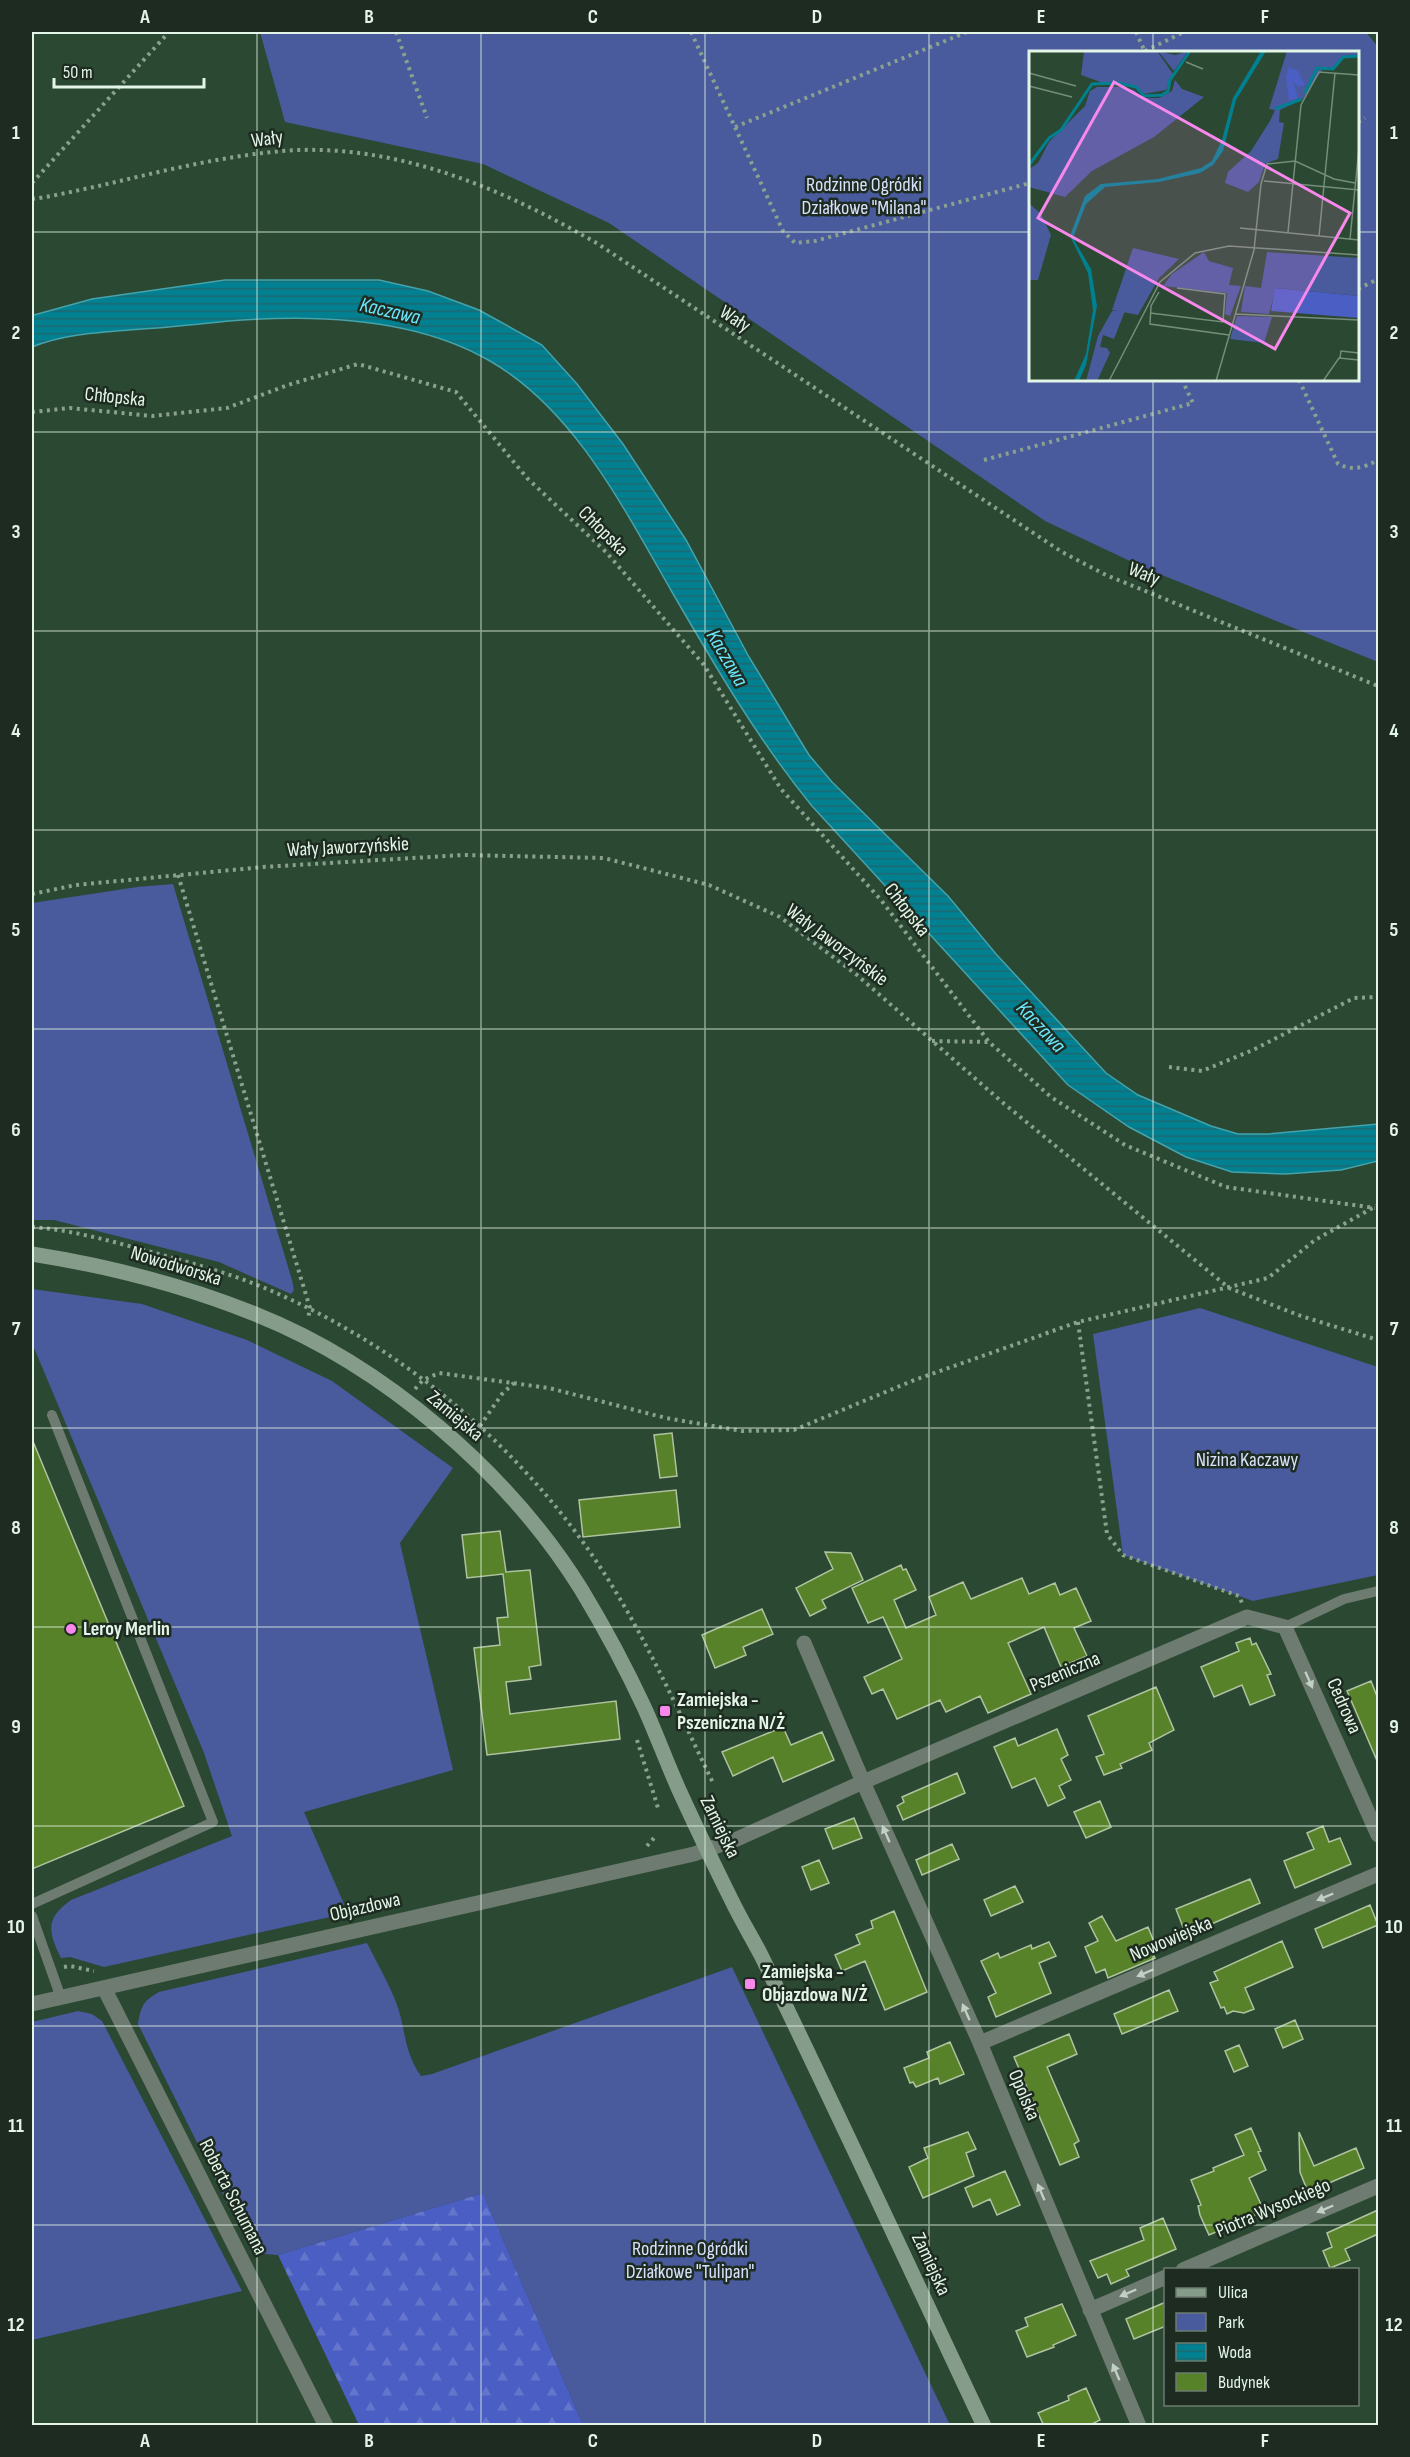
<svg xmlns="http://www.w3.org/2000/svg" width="1410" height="2457" viewBox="0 0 1410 2457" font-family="'Sofia Sans Condensed',sans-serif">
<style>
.green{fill:#495a9d;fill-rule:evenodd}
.forest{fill:url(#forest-firs)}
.water{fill:url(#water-rules);stroke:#44a3ab;stroke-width:1.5}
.building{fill:#578229;stroke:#afc3a0;stroke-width:1.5}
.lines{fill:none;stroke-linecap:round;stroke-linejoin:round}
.path{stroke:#8aa18f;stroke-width:4;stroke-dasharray:3 4.5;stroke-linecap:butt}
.lane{stroke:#6e7b70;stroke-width:10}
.street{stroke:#6e7b70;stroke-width:15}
.secondary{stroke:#869c8b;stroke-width:15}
.oneway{fill:#c0d0c3}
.grid{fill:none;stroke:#e3f5e7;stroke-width:1.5;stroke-opacity:0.55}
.poi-dot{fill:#f888eb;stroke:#1d2b20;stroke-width:2}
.labels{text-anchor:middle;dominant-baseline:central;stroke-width:5;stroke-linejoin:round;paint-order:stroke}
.street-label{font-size:20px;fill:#e3f5e7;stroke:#1d2b20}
.park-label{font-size:20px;fill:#d8e1fc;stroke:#1d2b20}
.poi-label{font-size:20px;font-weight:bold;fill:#e3f5e7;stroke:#1d2b20;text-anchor:start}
.water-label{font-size:21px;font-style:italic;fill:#6be7fe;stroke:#1d2b20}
.inset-river{fill:none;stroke:#008091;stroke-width:3}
.inset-road{fill:none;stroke:#758d7a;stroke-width:1.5}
.view{fill:#f888eb;fill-opacity:0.15;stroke:#f888eb;stroke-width:3}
.inset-edge{fill:none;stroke:#e3f5e7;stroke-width:3}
.neatline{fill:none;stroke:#e3f5e7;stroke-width:2}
.grid-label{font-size:20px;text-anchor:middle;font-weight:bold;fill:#e3f5e7}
</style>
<defs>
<pattern id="forest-firs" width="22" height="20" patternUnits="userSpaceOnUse" patternTransform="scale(1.5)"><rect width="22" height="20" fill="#4a5ec4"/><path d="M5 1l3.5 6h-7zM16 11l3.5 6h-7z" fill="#6476cc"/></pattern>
<pattern id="water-rules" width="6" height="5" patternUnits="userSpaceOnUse" patternTransform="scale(1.5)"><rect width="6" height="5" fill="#008091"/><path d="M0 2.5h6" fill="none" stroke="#1f686f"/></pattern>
</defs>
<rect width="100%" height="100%" fill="#2b4832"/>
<!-- green -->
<path class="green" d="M260,32H1366L1378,47V662L1147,569L1045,521L609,223L483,164L285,122ZM1030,52H1358V380H1030Z
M173,884L292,1280L294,1290L291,1294L219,1262L54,1220H32V903L137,887Z
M32,1289L142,1304L247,1340L332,1381L453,1468L400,1543L453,1770L304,1812L348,1913L104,1967L70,1957L61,1958C48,1932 45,1918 71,1900L232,1836L204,1753L32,1343Z
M1200,1308L1378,1367V1575L1253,1601L1123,1555L1093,1334Z
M367,1943C377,1963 388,1982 396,2002C406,2028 403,2051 421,2076L432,2074L732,1967L950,2425H583L483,2193L278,2255L252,2253L138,2024C141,2006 143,2001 159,1992Z
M78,2011L92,2014L102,2021L242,2291L32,2340V2022Z"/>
<!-- forest -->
<path class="forest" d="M483,2193L583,2425H359L278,2255Z"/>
<!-- water -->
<path class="water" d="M225,280H379L428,291L479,310L542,345L577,384L623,444L686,540L749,657L809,755L832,782L948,896L996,954L1106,1073L1138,1095L1211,1126L1238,1134H1268L1378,1124V1161L1341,1170L1286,1174L1232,1172L1186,1157L1129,1127L1068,1085L812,806C758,740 715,666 672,592C624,509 575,410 490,361C415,317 314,314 229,321C200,324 172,327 142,329C105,332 66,333 32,347V316L34,315L92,299Z"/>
<!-- building -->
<path class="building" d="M672,1433L677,1476L660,1478L654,1435Z
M32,1439L184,1806L32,1869Z
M676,1490L680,1527L583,1537L579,1500Z
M500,1531L506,1572L530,1570L541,1665L529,1667L531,1679L506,1682L510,1714L616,1701L620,1739L487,1755L474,1648L500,1645L497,1618L508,1617L503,1574L467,1578L462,1535Z
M825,1552L851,1553L863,1580L822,1600L826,1608L810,1616L796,1588L833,1569Z
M901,1565L903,1570L906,1569L916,1590L894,1600L906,1628L936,1615L929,1597L963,1582L971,1599L1022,1578L1029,1594L1055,1583L1060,1595L1076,1588L1091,1621L1074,1628L1087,1656L1061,1667L1044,1627L1008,1643L1031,1694L988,1713L980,1696L946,1712L940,1700L897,1719L883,1689L872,1694L864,1677L902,1659L883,1617L868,1623L852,1588Z
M762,1609L773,1634L743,1647L746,1655L715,1668L702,1635Z
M1250,1638L1252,1645L1256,1643L1271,1674L1267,1675L1275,1695L1250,1705L1242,1685L1214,1697L1201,1667L1239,1651L1236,1643Z
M1371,1681L1378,1699V1763L1347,1691Z
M1156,1687L1174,1730L1149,1743L1152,1750L1120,1764L1122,1768L1104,1775L1096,1757L1104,1754L1088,1716Z
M783,1727L791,1745L822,1732L834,1760L783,1782L773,1757L733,1776L722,1752Z
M1057,1729L1068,1755L1061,1759L1071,1780L1059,1786L1065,1798L1048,1806L1035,1778L1012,1788L994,1747L1015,1738L1018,1746Z
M957,1773L965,1793L903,1820L897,1806L904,1802L902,1797Z
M1100,1801L1111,1827L1086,1838L1074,1812Z
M854,1818L862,1838L833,1849L825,1829Z
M1323,1826L1329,1842L1340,1838L1351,1864L1295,1888L1284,1861L1314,1849L1307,1833Z
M952,1844L959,1859L922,1875L916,1860Z
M819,1860L829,1883L811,1890L802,1867Z
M1250,1879L1260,1903L1186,1935L1176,1909Z
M1015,1886L1023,1902L991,1916L984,1900Z
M1370,1905L1378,1925L1323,1948L1315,1929Z
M894,1911L927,1992L885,2010L865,1961L842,1971L835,1955L860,1944L856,1935L873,1928L871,1921Z
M1102,1916L1116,1941L1148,1927L1156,1947L1151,1950L1155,1958L1108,1978L1105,1969L1096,1973L1085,1947L1098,1941L1089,1923Z
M1282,1941L1293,1967L1245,1988L1254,2009L1244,2013L1233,2011L1227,2014L1224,2007L1221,2008L1210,1983L1218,1980L1214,1972Z
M1049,1942L1056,1956L1039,1963L1051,1993L996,2017L988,1997L996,1993L981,1961L998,1953L1000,1958L1031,1945L1032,1949Z
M1169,1990L1178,2011L1122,2034L1114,2014Z
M1295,2020L1303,2039L1283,2048L1275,2029Z
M1069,2034L1077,2054L1047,2067L1079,2141L1074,2144L1079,2157L1060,2165L1014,2057Z
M950,2042L964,2074L940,2084L938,2078L916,2087L913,2082L910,2083L904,2068L929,2058L927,2052Z
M1239,2045L1248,2066L1234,2072L1225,2051Z
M1251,2128L1261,2151L1258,2152L1266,2170L1249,2178L1264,2211L1209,2235L1200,2215L1198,2206L1201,2205L1191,2180L1214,2171L1213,2168L1244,2155L1235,2135Z
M968,2132L976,2149L966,2153L974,2176L923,2198L909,2167L928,2158L924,2148Z
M1299,2132L1314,2166L1356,2148L1364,2168L1308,2192L1300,2172Z
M1005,2171L1020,2205L997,2215L990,2199L973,2207L965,2188Z
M1378,2210V2234L1345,2249L1350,2260L1330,2268L1323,2251L1332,2247L1327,2233Z
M1163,2218L1176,2249L1126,2270L1129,2276L1111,2284L1107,2274L1098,2278L1090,2261L1144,2240L1140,2228Z
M1166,2302V2326L1134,2339L1126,2319Z
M1062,2304L1076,2335L1053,2345L1054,2347L1027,2357L1016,2331L1028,2326L1025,2318Z
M1086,2388L1100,2420L1088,2426H1044L1038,2413L1069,2400L1068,2396Z"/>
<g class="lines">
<!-- path -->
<path class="path" d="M396,32L427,118
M691,32L783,231L795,243L815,241L1030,183
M1136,32L1145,52
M1145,51L1184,32
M1358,122L1365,118
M735,127L967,32
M32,183L169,32
M32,199C55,196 79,190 103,185C158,172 215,158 272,152C387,139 501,187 598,244L1062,552L1106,575L1378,686
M1358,289L1378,279
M1299,380L1338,464C1354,471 1363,468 1378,460
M32,412L70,408L152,416L227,408L288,385L358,364L456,392L527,478L606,552L704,665L781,789L881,900L989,1042
M984,460L1193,403L1182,380
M178,875L310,1308L308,1319
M32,894L76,885L263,867L463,855L604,858L709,885L780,917L857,975L1002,1102L1229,1288L1301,1316L1378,1340
M932,1041L989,1042L1051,1097L1125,1145L1226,1187L1375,1208
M1169,1067L1202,1071L1253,1050L1354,998L1378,997
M32,1227C73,1230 114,1242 155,1253C195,1264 236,1275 274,1292C400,1347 512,1440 590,1552C640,1624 675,1704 713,1783
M1078,1322L1107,1534L1123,1555L1239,1596L1242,1603
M415,1389L423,1380L439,1373L549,1388L666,1418L742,1431L794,1430L912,1381L1078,1322L1268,1278L1315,1240L1378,1205
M480,1426L502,1394L514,1383
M637,1740L658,1808
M647,1846L654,1838
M64,1967L70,1966L94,1971"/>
<!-- lane -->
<path class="lane" d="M1285,1627L1344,1599L1378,1591
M32,1904L213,1822L52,1415
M32,1916L61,1998"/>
<!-- street -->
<path class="street" d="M804,1643L863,1782L980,2043L1139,2426
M104,1988L326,2426
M32,2004L694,1854L737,1839L863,1782L1247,1617L1285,1627L1378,1835
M980,2043L1378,1874
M1183,2270L1378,2186
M1090,2310L1166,2277"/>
<!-- secondary -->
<path class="secondary" d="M32,1254C108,1266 183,1285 255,1314C383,1365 508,1472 581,1589C604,1627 626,1668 645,1709C657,1736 667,1763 679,1790C696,1827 713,1863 731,1899C740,1918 751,1936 761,1955C837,2111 910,2269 984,2426"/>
</g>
<!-- one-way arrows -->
<defs><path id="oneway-solid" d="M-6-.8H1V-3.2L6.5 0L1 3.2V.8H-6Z" transform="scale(1.5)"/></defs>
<g class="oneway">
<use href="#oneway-solid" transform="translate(1309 1680) rotate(66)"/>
<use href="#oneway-solid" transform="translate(886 1834) rotate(-114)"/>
<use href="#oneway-solid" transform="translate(1325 1897) rotate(157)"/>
<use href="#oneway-solid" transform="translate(1145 1973) rotate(157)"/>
<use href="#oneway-solid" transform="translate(966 2012) rotate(-114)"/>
<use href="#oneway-solid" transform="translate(1041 2192) rotate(-113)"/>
<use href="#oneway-solid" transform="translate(1325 2209) rotate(157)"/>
<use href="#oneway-solid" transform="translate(1128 2293) rotate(157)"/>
<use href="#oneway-solid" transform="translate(1116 2372) rotate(-113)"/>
</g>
<!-- grid -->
<path class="grid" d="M257,32V2426M481,32V2426M705,32V2426M929,32V2426M1153,32V52M32,232H1030M1358,232H1378M1153,380V2426M32,432H1378M32,631H1378M32,830H1378M32,1029H1378M32,1228H1378M32,1428H1378M32,1627H1378M32,1826H1378M32,2026H1378M32,2225H1378"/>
<!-- markers -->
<g class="poi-dot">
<circle cx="71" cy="1629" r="6"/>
<rect x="659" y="1705" width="12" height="12" rx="3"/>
<rect x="744" y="1978" width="12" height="12" rx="3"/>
</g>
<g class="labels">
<!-- street labels -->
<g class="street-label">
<text transform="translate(267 139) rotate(-7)">Wały</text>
<text transform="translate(735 319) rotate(33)">Wały</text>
<text transform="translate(115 397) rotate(6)">Chłopska</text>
<text transform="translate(603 531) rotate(45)">Chłopska</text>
<text transform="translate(1144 574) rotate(22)">Wały</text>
<text transform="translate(348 847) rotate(-3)">Wały Jaworzyńskie</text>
<text transform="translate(907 910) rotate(52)">Chłopska</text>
<text transform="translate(837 945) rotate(37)">Wały Jaworzyńskie</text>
<text transform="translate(176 1266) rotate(17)">Nowodworska</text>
<text transform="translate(455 1416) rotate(40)">Zamiejska</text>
<text transform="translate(1065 1672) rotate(-23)">Pszeniczna</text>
<text transform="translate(1344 1706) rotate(66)">Cedrowa</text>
<text transform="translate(720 1827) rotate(64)">Zamiejska</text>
<text transform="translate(365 1907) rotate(-13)">Objazdowa</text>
<text transform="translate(1171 1939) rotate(-23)">Nowowiejska</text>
<text transform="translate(1024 2095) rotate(67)">Opolska</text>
<text transform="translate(233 2197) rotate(63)">Roberta Schumana</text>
<text transform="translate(1273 2208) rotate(-23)">Piotra Wysockiego</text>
<text transform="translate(931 2264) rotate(65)">Zamiejska</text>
</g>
<!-- park labels -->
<g class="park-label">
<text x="864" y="185">Rodzinne Ogródki<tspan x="864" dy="23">Działkowe "Milana"</tspan></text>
<text x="1247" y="1460">Nizina Kaczawy</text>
<text x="690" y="2249">Rodzinne Ogródki<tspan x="690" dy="23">Działkowe "Tulipan"</tspan></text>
</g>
<!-- poi labels -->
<g class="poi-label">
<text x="83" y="1629">Leroy Merlin</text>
<text x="677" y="1700">Zamiejska -<tspan x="677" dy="23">Pszeniczna N/Ż</tspan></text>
<text x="762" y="1972">Zamiejska -<tspan x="762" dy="23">Objazdowa N/Ż</tspan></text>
</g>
<!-- water labels -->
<g class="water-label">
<text transform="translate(390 311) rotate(13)">Kaczawa</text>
<text transform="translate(727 658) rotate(60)">Kaczawa</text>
<text transform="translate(1041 1027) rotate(47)">Kaczawa</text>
</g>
</g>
<!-- overview -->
<g transform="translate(1029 51)">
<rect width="330" height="330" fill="#2b4832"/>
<path d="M55,0H128L144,23L137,39L115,43L107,35L88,31L77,33L52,24ZM129,0L146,4L159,0L145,20ZM258,0H330V6L315,7L308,16L293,19L274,48L251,59L250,71L255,72L249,108L236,113L230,131L219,141L196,132L199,121L222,100L241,70L246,59L240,58ZM146,29L153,38L175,46L125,86L63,120L36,146L0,136V118L9,112L20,91L56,55L61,40L68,36H91L105,39L114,47H130L143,40ZM0,152L12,163L22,184L9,229H0ZM104,197L150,208L130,227L109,264L83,259ZM175,201L180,210L204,217L200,234L212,235L201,265L196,263L198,242L134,235L143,223ZM238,201L330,207V245L247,237L240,263L212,261L216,235L232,237ZM83,260H96L85,288L74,284L71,296L78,297L81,302L68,330H57L69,285ZM208,265L243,266L235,292L201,288Z" fill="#495a9d"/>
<path d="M260,16L269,20L276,34L269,36L264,30L269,47L260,50L257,25ZM246,237L330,245V267L242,260Z" fill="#4a5ec4"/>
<path d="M232,0H237L207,49L194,100L184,114L171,122L130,131L76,136L57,153L44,187L62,218L68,255L57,314L50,330H45L57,303L64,259L59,222L41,185L56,145L72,133L129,128L172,117L183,110L193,89L204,47Z" fill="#008091"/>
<path class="inset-river" d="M276,42L288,17L304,18L314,6L330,5M246,58L273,48M0,114L20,87L32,79L63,33L89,32L107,36L115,45L133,44L139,40L141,29L161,0"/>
<path class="inset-road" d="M157,11L174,18M0,22L47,35M0,35L43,46M235,130L330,139M211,177L330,189M259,181L272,54L290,21L330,24M290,185L306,22M321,188L330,97M130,241L122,255L121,273L200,284M121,262L194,271L196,243L148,237M206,263L330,269M311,307L312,300L330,302M80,330L131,231L166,202L200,195L330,204M187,330L225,199L232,133L238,113L266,110L305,128L326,132M294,330L310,307L330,309"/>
<path class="view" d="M85,31L321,162L246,298L9,167Z"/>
<rect width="330" height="330" class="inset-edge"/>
</g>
<!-- border -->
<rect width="1410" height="2457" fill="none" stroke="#1d2b20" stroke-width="66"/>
<!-- legend -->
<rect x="1164" y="2268" width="195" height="138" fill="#1d2b20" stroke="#6c7c70" stroke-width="1.5"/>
<rect x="1176" y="2288" width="30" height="9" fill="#869c8b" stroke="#6c7c70" stroke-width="1.5"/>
<text x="1218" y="2298" font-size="18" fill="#e3f5e7">Ulica</text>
<rect x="1176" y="2313" width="30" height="18" fill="#495a9d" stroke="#6c7c70" stroke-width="1.5"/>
<text x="1218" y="2328" font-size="18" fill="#e3f5e7">Park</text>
<rect x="1176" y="2343" width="30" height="18" fill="url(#water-rules)" stroke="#6c7c70" stroke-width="1.5"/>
<text x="1218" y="2358" font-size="18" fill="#e3f5e7">Woda</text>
<rect x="1176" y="2373" width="30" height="18" fill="#578229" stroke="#6c7c70" stroke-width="1.5"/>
<text x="1218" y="2388" font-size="18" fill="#e3f5e7">Budynek</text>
<!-- scale -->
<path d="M54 78v9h150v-9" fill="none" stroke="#e3f5e7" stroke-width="3"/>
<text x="63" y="78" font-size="18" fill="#e3f5e7" stroke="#1d2b20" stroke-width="4.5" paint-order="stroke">50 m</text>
<rect x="33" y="33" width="1344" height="2391" class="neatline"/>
<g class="grid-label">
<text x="145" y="23">A</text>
<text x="369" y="23">B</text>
<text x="593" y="23">C</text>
<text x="817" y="23">D</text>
<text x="1041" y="23">E</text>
<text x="1265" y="23">F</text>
<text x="16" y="139">1</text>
<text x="1394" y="139">1</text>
<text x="16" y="339">2</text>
<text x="1394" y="339">2</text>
<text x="16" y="538">3</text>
<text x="1394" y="538">3</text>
<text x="16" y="737">4</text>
<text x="1394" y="737">4</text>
<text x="16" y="936">5</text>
<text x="1394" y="936">5</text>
<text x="16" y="1136">6</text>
<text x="1394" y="1136">6</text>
<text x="16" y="1335">7</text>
<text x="1394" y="1335">7</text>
<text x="16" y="1534">8</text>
<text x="1394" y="1534">8</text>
<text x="16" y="1733">9</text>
<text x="1394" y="1733">9</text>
<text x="16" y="1933">10</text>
<text x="1394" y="1933">10</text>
<text x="16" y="2132">11</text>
<text x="1394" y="2132">11</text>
<text x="16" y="2331">12</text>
<text x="1394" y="2331">12</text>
<text x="145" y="2447">A</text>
<text x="369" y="2447">B</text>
<text x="593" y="2447">C</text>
<text x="817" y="2447">D</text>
<text x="1041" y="2447">E</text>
<text x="1265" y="2447">F</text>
</g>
</svg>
